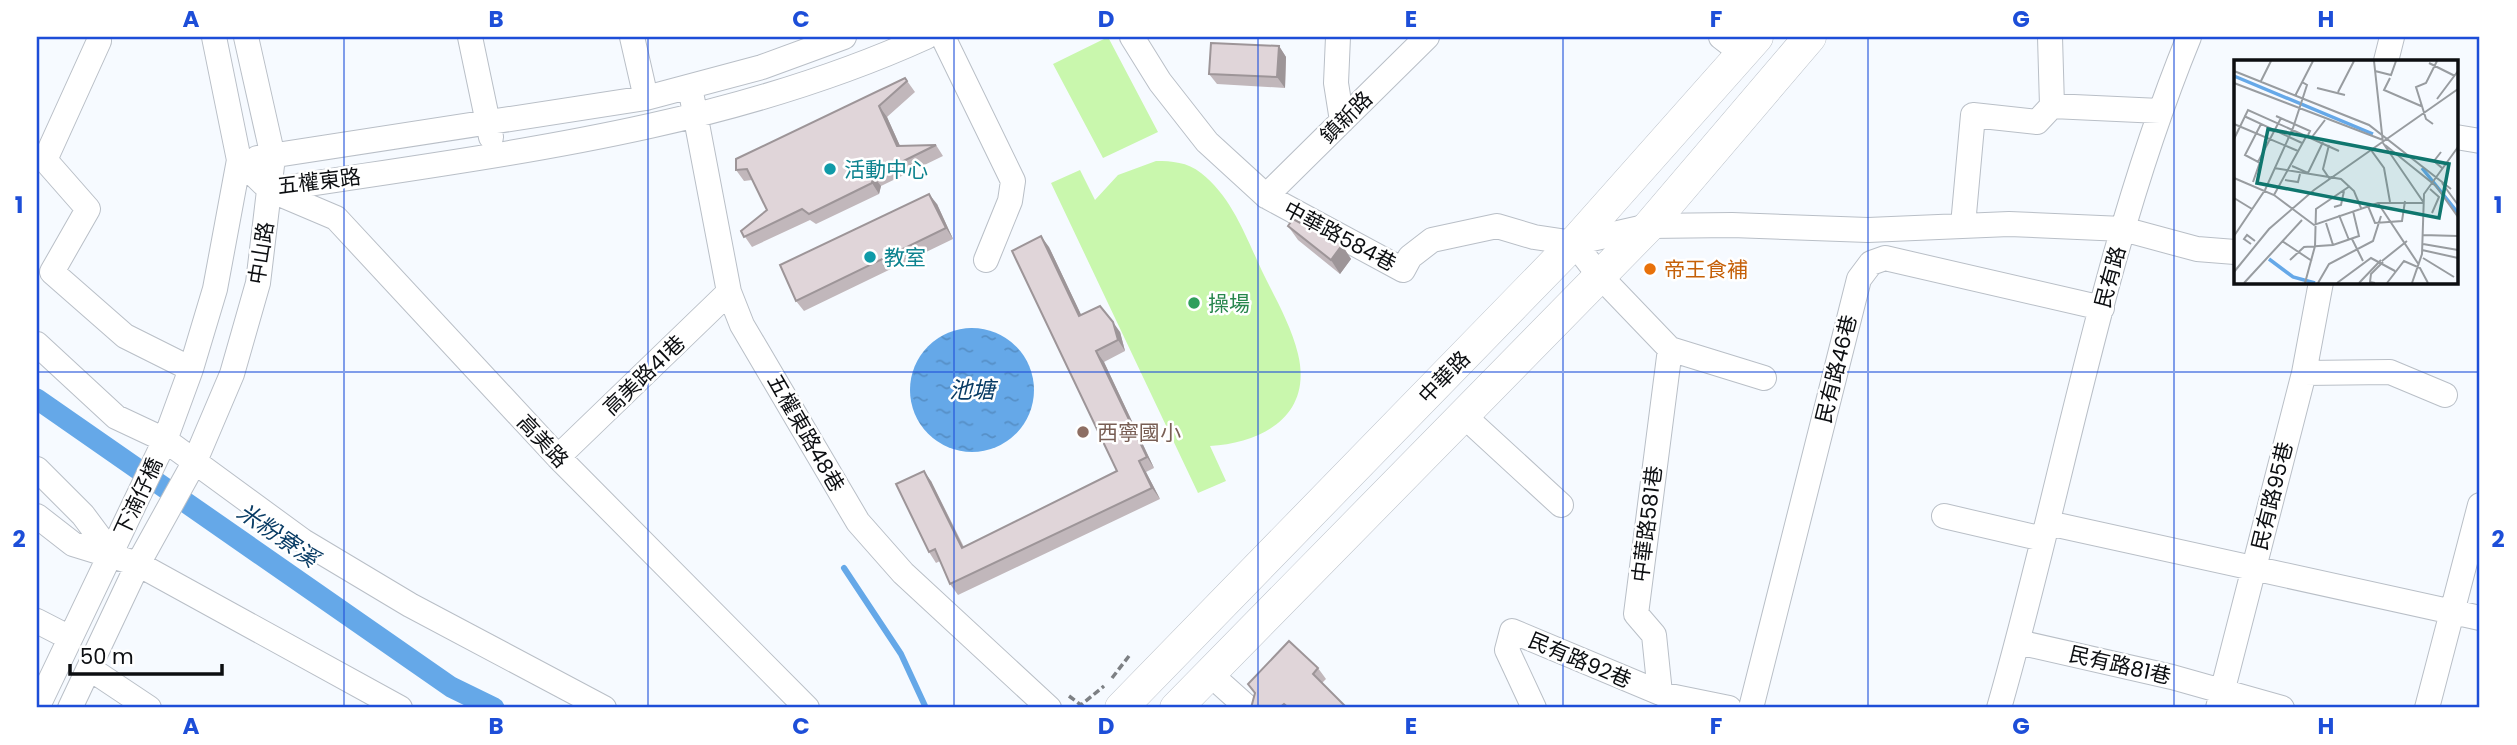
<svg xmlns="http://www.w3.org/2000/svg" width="2517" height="745" viewBox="0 0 2517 745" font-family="Poppins,'Noto Sans TC',sans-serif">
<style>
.green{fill:#c9f7ad}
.water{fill:url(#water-ripples)}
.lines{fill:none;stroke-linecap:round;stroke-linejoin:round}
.stream{stroke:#65a8e8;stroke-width:6}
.canal{stroke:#65a8e8;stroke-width:21}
.minor-casing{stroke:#b9bfc7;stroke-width:26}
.major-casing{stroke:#b9bfc7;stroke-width:33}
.path{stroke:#7d8084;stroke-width:3.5;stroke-dasharray:7 3.5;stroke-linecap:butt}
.minor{stroke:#fff;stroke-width:24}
.major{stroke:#fff;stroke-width:32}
.wall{fill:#c1b7bb}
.shaded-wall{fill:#9d9598}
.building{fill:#e0d5d9;stroke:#9d9598;stroke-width:2}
.grid{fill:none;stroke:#1d4ed8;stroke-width:2;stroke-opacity:0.55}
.culture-dot{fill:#0f9aa8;stroke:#fff;stroke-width:2.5}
.food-dot{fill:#e8710a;stroke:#fff;stroke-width:2.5}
.leisure-dot{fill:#2e9e5b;stroke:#fff;stroke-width:2.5}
.education-dot{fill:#8d6e63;stroke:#fff;stroke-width:2.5}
.labels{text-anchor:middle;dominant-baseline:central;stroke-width:5;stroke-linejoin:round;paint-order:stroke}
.street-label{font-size:21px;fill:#0c0e11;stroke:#fff}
.culture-label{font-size:21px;fill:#0d838f;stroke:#fff;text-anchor:start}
.food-label{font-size:21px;fill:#c56008;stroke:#fff;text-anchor:start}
.leisure-label{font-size:21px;fill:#27864d;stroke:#fff;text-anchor:start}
.education-label{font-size:21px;fill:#785e54;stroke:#fff;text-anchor:start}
.water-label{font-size:23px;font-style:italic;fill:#083b64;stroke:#fff}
.inset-river{fill:none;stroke:#65a8e8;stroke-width:3.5}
.inset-road{fill:none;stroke:#989ca0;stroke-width:2}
.view{fill:#0f766e;fill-opacity:0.15;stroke:#0f766e;stroke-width:3.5}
.inset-edge{fill:none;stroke:#0c0e11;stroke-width:3.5}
.neatline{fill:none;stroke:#1d4ed8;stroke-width:2.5}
.grid-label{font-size:23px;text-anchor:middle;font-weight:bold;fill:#1d4ed8}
</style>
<defs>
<pattern id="water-ripples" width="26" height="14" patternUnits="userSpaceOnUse" patternTransform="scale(1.75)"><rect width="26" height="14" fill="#65a8e8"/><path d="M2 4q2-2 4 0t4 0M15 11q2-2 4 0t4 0" fill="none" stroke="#568fc6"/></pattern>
</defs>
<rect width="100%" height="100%" fill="#f6faff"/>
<!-- green -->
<path class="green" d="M1108,37L1158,132L1103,158L1053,64Z
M1156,161C1172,161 1187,162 1201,173C1232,197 1246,237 1262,271C1275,298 1291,325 1298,354C1313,416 1262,443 1210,446L1226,481L1198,493L1051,183L1080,170L1095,200L1118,175Z"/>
<!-- water -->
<path class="water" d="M910 390a62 62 0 1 1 124 0a62 62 0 1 1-124 0Z"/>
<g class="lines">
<!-- stream -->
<path class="stream" d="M844,568L901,654L926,708"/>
<!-- canal -->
<path class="canal" d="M37,399L451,687L494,708"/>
<!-- minor casing -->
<g class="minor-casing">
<path id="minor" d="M470,37L491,137
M632,37L646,98
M943,37L1013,181L1010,201L986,260
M1132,37L1160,82L1207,142L1266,196L1403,270L1410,257L1432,240L1497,226L1534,237L1574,243L1649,226L1732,225L1868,230L2009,224L2123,229L2197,249L2235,252
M1338,37L1336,83L1342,121
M1721,37L1743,54
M2050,37L2052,106
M99,41L45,160L88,209L52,272L125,336L191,369
M2386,61L2392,37
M690,87L729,292L742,325L858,522L903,573L1049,708
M2456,137L2480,141
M257,158L646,98L762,67L844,37
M239,160L270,190L336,218L558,457L807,708
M271,190C493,155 719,131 926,37
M1266,196L1427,37
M1963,225L1973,115L2037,122L2052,106L2160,111
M1574,243L1599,275L1670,349L1636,614L1654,635L1660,693
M37,344L116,417L165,440L303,541L410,605L604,708
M1670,349L1764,378
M2304,373L2390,372L2445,395
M1463,415L1561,505
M558,457L729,292
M37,469L83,515L112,554
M37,516L73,544L138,564L400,708
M1944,516L2043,539
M2048,523L2480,618
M37,621L70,638
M2018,642L2172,677L2282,708
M89,668L149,708
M1210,674L1248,708
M37,708L165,440L191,369L215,289L239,160L214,37
M70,708L138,564L195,461L232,374L258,283L273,157L246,37
M1534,708L1507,650L1512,631L1665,695L1729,708
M1751,708L1859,279L1871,263L1885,258L2102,308
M1999,708C2063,485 2101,252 2189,37
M2218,708L2304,373L2321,282
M2427,708L2480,505"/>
</g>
<!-- major casing -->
<g class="major-casing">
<path id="major" d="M1121,708L1574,243L1757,37
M1176,708L1649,226L1810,37"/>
</g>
<!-- path -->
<path class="path" d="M1112,678L1129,656
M1069,696L1081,705L1104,686"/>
<!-- minor -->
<use href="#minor" class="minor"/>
<!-- major -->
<use href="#major" class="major"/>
</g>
<!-- wall -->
<path class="wall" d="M1279,46L1286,57L1285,88L1217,84L1209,74Z
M905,78L915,92L887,117L900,146L936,145L943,156L881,186L879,194L816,224L810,220L752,247L741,231L767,210L752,180L744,181L736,170Z
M937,204L953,239L804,311L796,301Z
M1288,226L1342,245L1351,259L1340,274L1298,240Z
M1049,247L1081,315L1120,332L1125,351L1104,362L1154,468L1146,472L1160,499L958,595L950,584L940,561L936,563L929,552L931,481L964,547L1117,471Z
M1318,668L1326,679L1322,683L1347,708H1249Z"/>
<!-- shaded-wall -->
<path class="shaded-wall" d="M1279,46L1286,57L1285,88L1277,77Z
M879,106L887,117L905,157L897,146Z
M873,176L881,186L879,194L872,183Z
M929,194L937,204L953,239L946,228Z
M1041,236L1049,247L1087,327L1079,316Z
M1342,245L1351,259L1340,274L1331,260Z
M1113,322L1120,332L1125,351L1118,340Z
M1096,351L1104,362L1154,468L1147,457Z
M1139,461L1146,472L1160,499L1152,488Z
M924,471L931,481L969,559L962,548Z"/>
<!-- building -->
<path class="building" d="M1211,43L1279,46L1277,77L1209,74Z
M905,78L907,81L879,106L897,146L936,145L873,176L872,183L809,214L802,209L744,237L741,231L767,210L747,169L736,170V159Z
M929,194L946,228L796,301L780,265Z
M1293,219L1342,245L1331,260L1288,226Z
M1041,236L1079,316L1100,306L1113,322L1118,340L1096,351L1147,457L1139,461L1152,488L950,584L935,549L929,552L896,484L924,471L962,548L1117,471L1012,251Z
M1289,641L1318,668L1313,674L1347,708H1289L1284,704L1279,708H1249H1251L1255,693L1248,684Z"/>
<!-- grid -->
<path class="grid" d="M344,37V708M648,37V708M954,37V708M1258,37V708M1563,37V708M1868,37V708M2174,37V708M37,372H2480"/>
<!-- markers -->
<g class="culture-dot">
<circle cx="830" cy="169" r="7"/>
<circle cx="870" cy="257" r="7"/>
</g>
<circle class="food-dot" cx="1650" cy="269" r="7"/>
<circle class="leisure-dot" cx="1194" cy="303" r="7"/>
<circle class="education-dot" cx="1083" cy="432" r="7"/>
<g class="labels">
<!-- street labels -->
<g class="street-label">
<text transform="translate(1346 117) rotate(-45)">鎮新路</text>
<text transform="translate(319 181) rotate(-7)">五權東路</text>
<text transform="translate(1340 236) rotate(28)">中華路584巷</text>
<text transform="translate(261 253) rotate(-81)">中山路</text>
<text transform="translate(2110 277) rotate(-75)">民有路</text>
<text transform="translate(1836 369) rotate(-76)">民有路46巷</text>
<text transform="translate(644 375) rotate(-44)">高美路41巷</text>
<text transform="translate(1444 377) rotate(-46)">中華路</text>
<text transform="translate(806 433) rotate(60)">五權東路48巷</text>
<text transform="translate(543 441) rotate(47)">高美路</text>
<text transform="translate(2272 496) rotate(-76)">民有路95巷</text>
<text transform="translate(138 497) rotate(-65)">下湳仔橋</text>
<text transform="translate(1647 524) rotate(-83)">中華路581巷</text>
<text transform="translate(1580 660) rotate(23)">民有路92巷</text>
<text transform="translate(2120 665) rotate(13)">民有路81巷</text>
</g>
<!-- culture labels -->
<g class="culture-label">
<text x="844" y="169">活動中心</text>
<text x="884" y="257">教室</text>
</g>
<!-- food labels -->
<g class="food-label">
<text x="1664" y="269">帝王食補</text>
</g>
<!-- leisure labels -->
<g class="leisure-label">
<text x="1208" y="303">操場</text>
</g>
<!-- education labels -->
<g class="education-label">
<text x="1097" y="432">西寧國小</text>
</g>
<!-- water labels -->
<g class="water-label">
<text x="972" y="390">池塘</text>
<text transform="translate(278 535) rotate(35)">米粉寮溪</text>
</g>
</g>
<!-- overview -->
<g transform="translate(2234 60)">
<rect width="224" height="224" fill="#f6faff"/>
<path class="inset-river" d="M0,16L139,74M188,108L224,153M35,199L59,217L81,223"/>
<path class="inset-road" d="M140,1L149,83L190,143M195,3L221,16M0,11L135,65L217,129M141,11L157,15L162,1M156,18L150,30L187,46M27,21L37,1M0,23L149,80M83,28L111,35M104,32L120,1M61,36L79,1M203,39L224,11M10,56L68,83M42,56L76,71L74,75M0,64L64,91M27,64L11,95L24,102L47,58M199,64L192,59L182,27L192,23L203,1M78,77L91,60M0,79L14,50L105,91M151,85L202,126L224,157M137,90L150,108L156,142M207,92L200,101L208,108M58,106L74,113L89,82M40,108L107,119L120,131L127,148M0,118L40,135L80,165L144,143H190M95,118L89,109L95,85M51,120L64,122L66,114M19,122L26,102M208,123L224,145M196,129L205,137L198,153M40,135L73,75M0,138L18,149M144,143L185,205M134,146L141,163L168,161L171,141M100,147L107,145L110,131M105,155L115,180M92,163L99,185M188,175L224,176M0,176L31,130L59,68L73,25L68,22M118,179L129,201M48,181L78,201M17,184L10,179L13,175L21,181M189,184L224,190M188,190L224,198M189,198L220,217M56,200L70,187L99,185L125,176L119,151M148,201L173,181M0,212L35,169L80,130L224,29M10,223L68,160M71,223L81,186L82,149L116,126M84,223L95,204L139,181L147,156M103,223L137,198L161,211M125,223L147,200M141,223L136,222L137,214L149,202M153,223L170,201L186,208L194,223M178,223L188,194L190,134L224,87"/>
<path class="view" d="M34,69L215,104L205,158L23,123Z"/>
<rect width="224" height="224" class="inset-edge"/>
</g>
<!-- border -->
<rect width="2517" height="745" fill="none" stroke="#ffffff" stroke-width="77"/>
<!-- scale -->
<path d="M70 664v10h152v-10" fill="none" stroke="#0c0e11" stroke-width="3.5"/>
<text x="80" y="664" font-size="21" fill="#0c0e11" stroke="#ffffff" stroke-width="5" paint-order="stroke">50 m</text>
<rect x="38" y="38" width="2440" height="668" class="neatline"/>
<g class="grid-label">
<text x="191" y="27">A</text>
<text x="496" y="27">B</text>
<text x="801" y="27">C</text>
<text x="1106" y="27">D</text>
<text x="1411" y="27">E</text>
<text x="1716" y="27">F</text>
<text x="2021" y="27">G</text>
<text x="2326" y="27">H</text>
<text x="19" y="213">1</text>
<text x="2498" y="213">1</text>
<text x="19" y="547">2</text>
<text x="2498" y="547">2</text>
<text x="191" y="734">A</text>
<text x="496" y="734">B</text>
<text x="801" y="734">C</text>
<text x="1106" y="734">D</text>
<text x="1411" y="734">E</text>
<text x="1716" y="734">F</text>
<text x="2021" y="734">G</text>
<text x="2326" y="734">H</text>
</g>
</svg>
